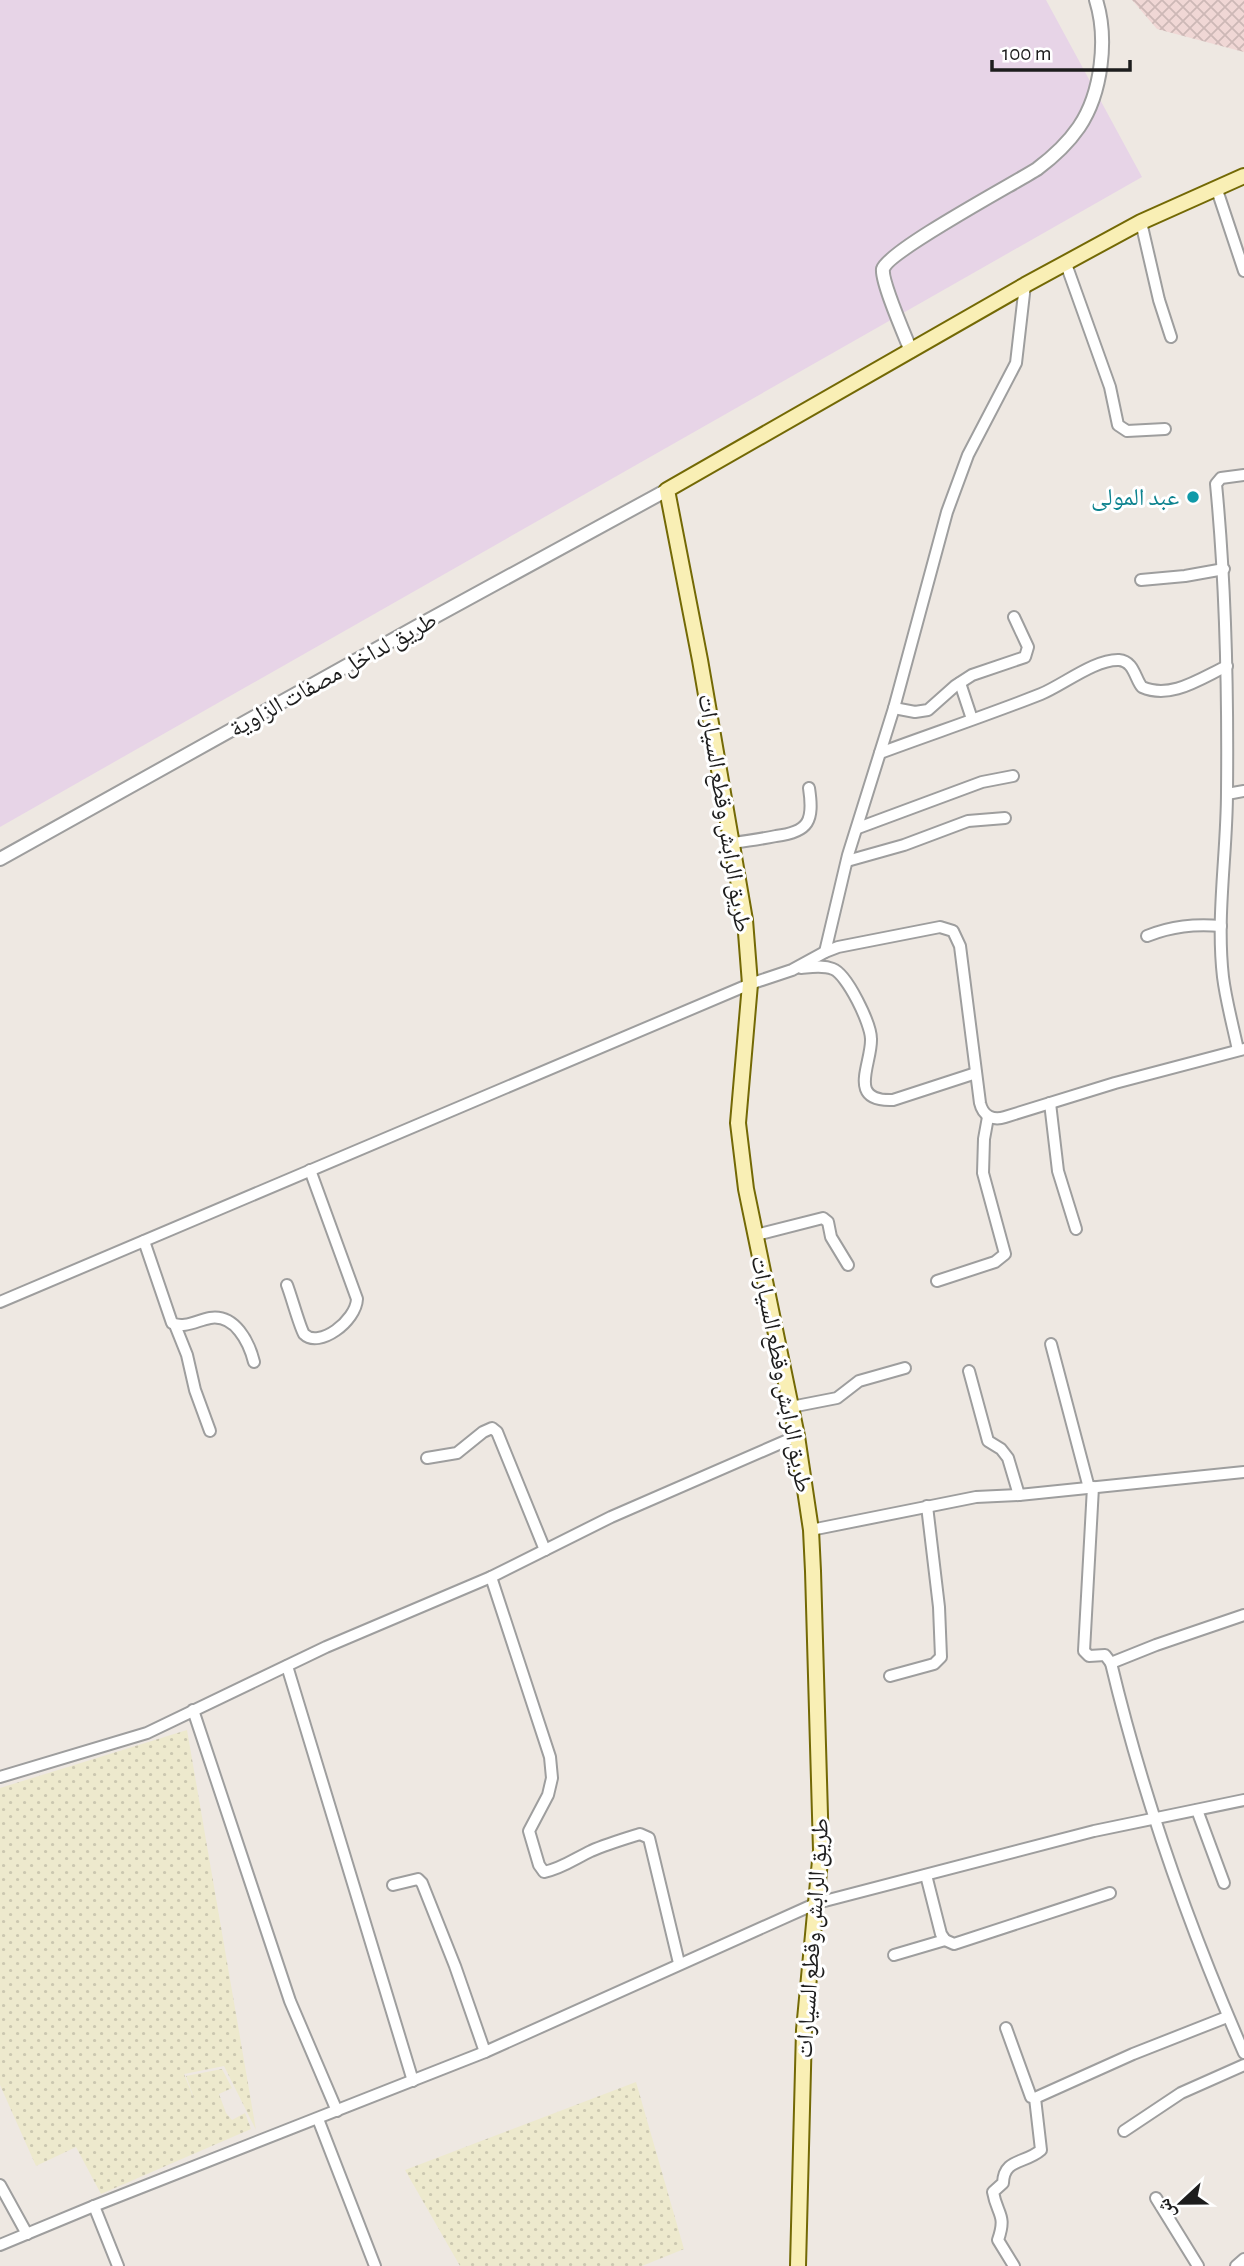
<svg xmlns="http://www.w3.org/2000/svg" width="1244" height="2266" font-family="'Alegreya Sans','Noto Naskh Arabic',sans-serif">
<style>
.industrial{fill:#e7d4e7}
.military{fill:url(#military-cross-hatch)}
.farmland{fill:url(#farmland-dots)}
.lines{fill:none;stroke-linecap:round;stroke-linejoin:round}
.minor-casing{stroke:#9e9e9e;stroke-width:14}
.tertiary-casing{stroke:#9e9e9e;stroke-width:16}
.secondary-casing{stroke:#736905;stroke-width:18}
.minor{stroke:#fff;stroke-width:10}
.tertiary{stroke:#fff;stroke-width:12}
.secondary{stroke:#f9efb5;stroke-width:14}
.culture-dot{fill:#0f9aa8;stroke:#fff;stroke-width:2.5}
.labels{text-anchor:middle;stroke-width:6;stroke-linejoin:round;paint-order:stroke}
.culture-label{font-size:24px;fill:#0d838f;stroke:#fff;text-anchor:end}
.street-label{font-size:24px;fill:#1d1d1d;stroke:#fff}
</style>
<defs>
<pattern id="military-cross-hatch" width="8" height="8" patternUnits="userSpaceOnUse" patternTransform="scale(1.75)"><rect width="8" height="8" fill="#f0d7d5"/><path d="M0 0l8 8M0 8l8-8" fill="none" stroke="#cdb8b6"/></pattern>
<pattern id="farmland-dots" width="8" height="8" patternUnits="userSpaceOnUse" patternTransform="scale(1.75)"><rect width="8" height="8" fill="#ede9cd"/><path d="M2 2h.1M6 6h.1" fill="none" stroke="#cbc7b0" stroke-width="1.8" stroke-linecap="round"/></pattern>
</defs>
<rect width="100%" height="100%" fill="#eee8e2"/>
<!-- industrial -->
<polygon class="industrial" points="0,0 1046,0 1142,177 0,827"/>
<!-- military -->
<polygon class="military" points="1132,0 1244,0 1244,52 1157,29"/>
<!-- farmland -->
<g class="farmland">
<polygon points="187,1730 256,2130 224,2066 184,2074 196,2104 186,2076 222,2069 232,2088 219,2094 226,2113 232,2120 245,2113 251,2129 101,2194 76,2147 36,2166 0,2085 0,1788"/>
<polygon points="636,2082 684,2249 642,2266 460,2266 405,2170"/>
</g>
<g class="lines">
<!-- minor casing -->
<g class="minor-casing">
<g id="minor">
<polyline points="1216,187 1244,271"/>
<polyline points="1141,222 1159,300 1171,337"/>
<polyline points="1066,264 1110,387 1118,425 1127,431 1165,429"/>
<polyline points="1141,580 1185,576 1224,569"/>
<polyline points="960,683 972,719"/>
<polyline points="894,708 915,712 928,710 955,686 972,675 1025,657 1028,647 1014,617"/>
<path d="M880 753C934 733 988 715 1041 694 1063 685 1095 659 1119 660 1134 661 1135 679 1142 687 1171 700 1201 678 1227 666"/>
<polyline points="1227,794 1244,791"/>
<polyline points="858,828 982,782 1013,776"/>
<path d="M732 843C747 841 761 839 776 836 809 832 814 821 809 788"/>
<polyline points="847,861 904,845 968,821 1005,818"/>
<path d="M1147 936C1172 926 1194 924 1221 926"/>
<polyline points="825,952 848,855 894,708 947,512 968,455 1016,363 1025,285"/>
<path d="M801 968C812 967 823 965 833 969 847 974 871 1024 871 1039 872 1064 846 1102 893 1100L976 1073"/>
<path d="M1238 1050C1233 1026 1226 1001 1223 977 1216 916 1227 853 1227 792 1228 689 1226 587 1216 484L1221 478 1244 475"/>
<polyline points="1050,1103 1058,1171 1076,1229"/>
<polyline points="756,1235 823,1218 828,1222 831,1237 848,1265"/>
<path d="M144 1241 172 1323C184 1329 198 1320 210 1318 235 1314 249 1342 254 1362"/>
<polyline points="937,1281 995,1262 1005,1254 983,1173 984,1139 988,1117"/>
<path d="M287 1285C291 1295 300 1328 304 1334 319 1349 356 1321 357 1299L310 1170"/>
<path d="M0 1302 750 984 792 970 825 952 838 947 940 927 953 931 960 946 980 1103C983 1116 993 1121 1005 1117L1115 1083 1244 1049"/>
<polyline points="175,1325 187,1355 195,1390 210,1431"/>
<polyline points="1051,1344 1089,1488"/>
<polyline points="969,1371 988,1441 1001,1449 1008,1458 1019,1495"/>
<polyline points="791,1407 837,1398 859,1381 905,1368"/>
<polyline points="427,1458 457,1453 483,1432 492,1428 497,1432 545,1550"/>
<polyline points="1093,1487 1084,1651 1089,1656 1105,1655 1111,1663"/>
<polyline points="811,1530 976,1497 1019,1495 1244,1472"/>
<path d="M491 1577 550 1757 552 1778 548 1795 529 1831 539 1865 544 1872C561 1869 576 1858 591 1851 607 1844 624 1839 640 1834L649 1838 679 1963"/>
<path d="M1244 1615 1156 1645 1111 1663C1143 1797 1189 1927 1244 2053"/>
<polyline points="287,1666 413,2081"/>
<polyline points="890,1676 934,1664 941,1657 939,1607 927,1506"/>
<polyline points="193,1710 290,2001 337,2111"/>
<polyline points="0,1777 147,1733 326,1647 491,1577 611,1517 797,1436"/>
<polyline points="1197,1810 1224,1883"/>
<polyline points="926,1875 941,1934 945,1940 954,1944 1110,1893"/>
<polyline points="393,1885 418,1879 422,1883 455,1966 485,2052"/>
<polyline points="894,1955 945,1940"/>
<polyline points="1006,2028 1031,2097 1035,2098 1133,2054 1227,2017"/>
<polyline points="318,2119 375,2266"/>
<polyline points="1124,2131 1181,2093 1244,2065"/>
<polyline points="0,2185 27,2234"/>
<polyline points="1156,2198 1198,2266"/>
<polyline points="94,2206 118,2266"/>
<polyline points="0,2245 94,2206 485,2052 817,1903 1094,1831 1244,1800"/>
<path d="M1014 2266 998 2240C1007 2214 997 2215 993 2192L1003 2183C1004 2158 1025 2164 1041 2150L1035 2098"/>
<polyline points="1236,2266 1244,2259"/>
</g>
</g>
<!-- tertiary casing -->
<g class="tertiary-casing">
<g id="tertiary">
<path d="M911 351C905 336 881 281 883 269 888 251 1015 183 1037 169 1053 157 1068 143 1079 127 1102 93 1108 38 1096 0"/>
<polyline points="0,859 416,627 667,490"/>
</g>
</g>
<!-- secondary casing -->
<g class="secondary-casing">
<polyline id="secondary" points="798,2266 804,2030 821,1850 813,1571 811,1530 797,1436 746,1189 738,1123 750,984 745,920 700,660 667,490 1025,285 1141,222 1244,176"/>
</g>
<!-- minor -->
<use href="#minor" class="minor"/>
<!-- tertiary -->
<use href="#tertiary" class="tertiary"/>
<!-- secondary -->
<use href="#secondary" class="secondary"/>
</g>
<!-- markers -->
<circle class="culture-dot" cx="1193" cy="497" r="7"/>
<g class="labels">
<!-- culture labels -->
<g class="culture-label">
<text x="1179" y="505">عبد المولى</text>
</g>
<!-- street labels -->
<g class="street-label">
<text transform="translate(333 674) rotate(-29)" y="8">طريق لداخل مصفات الزاوية</text>
<text transform="translate(725 813) rotate(81)" y="8">طريق الرابش وقطع السيارات</text>
<text transform="translate(782 1374) rotate(79)" y="8">طريق الرابش وقطع السيارات</text>
<text transform="translate(812 1938) rotate(-86)" y="8">طريق الرابش وقطع السيارات</text>
</g>
</g>
<!-- north arrow -->
<g transform="translate(1181 2203) rotate(248)" stroke="#ffffff" stroke-width="5" paint-order="stroke">
<path d="M0-5L12 26L0 18L-12 26Z" fill="#1d1d1d"/>
<text y="-10" font-size="19" font-weight="bold" text-anchor="middle" fill="#1d1d1d">ش</text>
</g>
<!-- scale -->
<path d="M992 60v10h138v-10" fill="none" stroke="#1d1d1d" stroke-width="3.5"/>
<text x="1002" y="60" font-size="21" fill="#1d1d1d" stroke="#ffffff" stroke-width="5" paint-order="stroke">100 m</text>
</svg>
